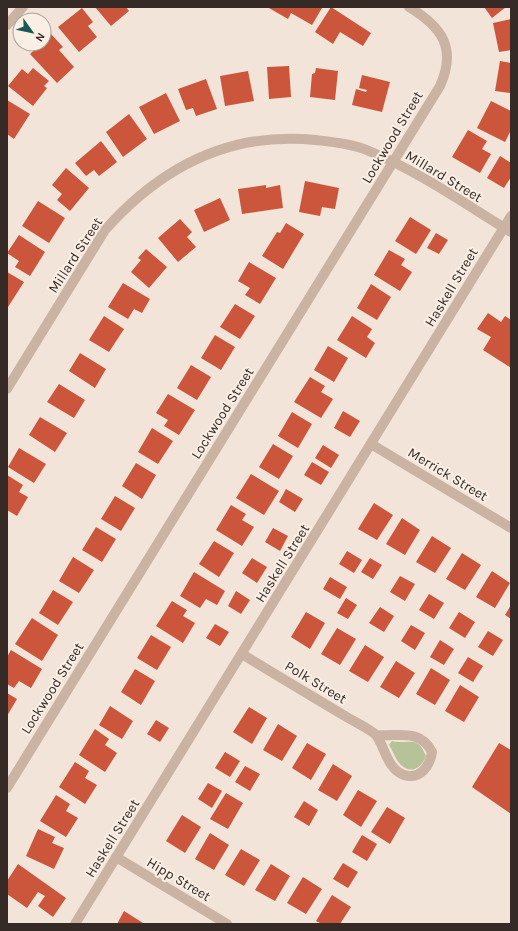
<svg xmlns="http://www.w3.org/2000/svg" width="518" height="931" font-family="Karla,sans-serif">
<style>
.green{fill:#b6c297}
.building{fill:#cc563c}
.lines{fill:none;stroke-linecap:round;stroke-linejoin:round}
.street{stroke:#cbb3a3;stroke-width:10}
.labels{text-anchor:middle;stroke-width:4;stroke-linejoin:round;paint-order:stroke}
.street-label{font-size:14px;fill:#352a26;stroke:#faefe4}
</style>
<rect width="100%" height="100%" fill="#f2e4d8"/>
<!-- green -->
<path class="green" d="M392 741C410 745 417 734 426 756 422 767 412 775 401 765 396 760 393 751 389 745Z"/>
<!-- building -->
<g class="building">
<polygon points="95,7 126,7 129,11 111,26"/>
<polygon points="270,7 320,7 322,8 312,25 291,13 288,19 269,8"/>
<polygon points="331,7 371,33 363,46 340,32 333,44 315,32"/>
<polygon points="484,7 506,7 492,18"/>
<polygon points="82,8 93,22 88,26 97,37 79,52 58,27"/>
<polygon points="511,19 511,50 499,52 493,23"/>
<polygon points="51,34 63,47 59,50 74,67 57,83 30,54 41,44 44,44 44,41"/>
<polygon points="500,61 511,63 511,93 495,91"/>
<polygon points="289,66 291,97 269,99 267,67"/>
<polygon points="33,68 49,81 44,86 47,88 33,106 8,86 22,69 28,74"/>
<polygon points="316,68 338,71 335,100 310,97 312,74 315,73"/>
<polygon points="248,71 254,101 225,106 220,76"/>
<polygon points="362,75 390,82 382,112 352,105 356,89 366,92 367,90 359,88"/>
<polygon points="206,79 217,109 196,116 193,108 186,110 178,89"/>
<polygon points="166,93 180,121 154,134 139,107"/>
<polygon points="7,100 30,114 14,139 7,134"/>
<polygon points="491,101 511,111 511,130 505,142 477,128"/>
<polygon points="129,114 147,139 123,157 106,132"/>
<polygon points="468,130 487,141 482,149 491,154 480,173 452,157"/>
<polygon points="101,141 117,162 99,176 94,170 86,176 75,163"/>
<polygon points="500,156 511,163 511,177 504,188 487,178"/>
<polygon points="66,168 89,188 70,211 57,200 62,194 52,185"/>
<polygon points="305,181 339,188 335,209 322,207 320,216 299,212"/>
<polygon points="266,185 266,188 280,185 283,208 242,214 238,189"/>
<polygon points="220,198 230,220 204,232 194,210"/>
<polygon points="38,201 65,218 49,243 22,226"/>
<polygon points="410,217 431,230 416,254 395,241"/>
<polygon points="180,219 192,232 187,237 196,247 178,262 158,238"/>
<polygon points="286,223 304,234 283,269 262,256 277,232 280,233"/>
<polygon points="436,233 448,240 439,254 427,248"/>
<polygon points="19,235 45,252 30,276 15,267 19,261 7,253"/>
<polygon points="146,249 167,267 149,288 131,272 141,260 138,258"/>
<polygon points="389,250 405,259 401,265 412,272 400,291 374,275"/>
<polygon points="249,262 276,278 260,304 245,295 250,288 238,281"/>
<polygon points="7,272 24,282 8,307 7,307"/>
<polygon points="123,283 150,299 142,313 134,309 128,319 108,307"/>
<polygon points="371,284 391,297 377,320 357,308"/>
<polygon points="235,304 255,316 240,339 220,327"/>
<polygon points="488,313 501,322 505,316 511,320 511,368 483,350 491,337 477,329"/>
<polygon points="104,316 124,329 109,352 89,340"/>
<polygon points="352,316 372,329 367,337 375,343 366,358 337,340"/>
<polygon points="215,335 235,347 221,370 201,358"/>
<polygon points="328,346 348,358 334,382 314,370"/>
<polygon points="80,353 106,369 95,388 69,371"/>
<polygon points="191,365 211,377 197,400 177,388"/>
<polygon points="310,377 325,386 321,392 333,399 321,418 294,402"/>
<polygon points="59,384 85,400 74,418 47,402"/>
<polygon points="168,394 195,410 179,435 164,426 168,420 156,413"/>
<polygon points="343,411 360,421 350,437 334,428"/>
<polygon points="292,412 312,424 298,448 278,436"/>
<polygon points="40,417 67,433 55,452 29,435"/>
<polygon points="152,428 173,441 158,464 138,452"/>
<polygon points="273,444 293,456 279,479 259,467"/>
<polygon points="323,445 339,455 331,468 315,458"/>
<polygon points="19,448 46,464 34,483 8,467"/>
<polygon points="312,462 329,472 321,485 304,475"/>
<polygon points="136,463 156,475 142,499 122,486"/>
<polygon points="251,474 279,491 264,515 236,498"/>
<polygon points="7,475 23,485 19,492 28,497 17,516 7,510"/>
<polygon points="286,489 303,499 295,512 279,502"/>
<polygon points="115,496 135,508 121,531 101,519"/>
<polygon points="374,503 393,515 377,540 358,529"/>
<polygon points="231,505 246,514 242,520 254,527 242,546 216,530"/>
<polygon points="402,518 420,530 405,555 386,544"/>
<polygon points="96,527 116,539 102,562 82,550"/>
<polygon points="273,528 288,536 280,551 265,542"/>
<polygon points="432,536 451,548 435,573 416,562"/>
<polygon points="214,541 234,553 219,577 199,564"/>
<polygon points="347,551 362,560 354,573 339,564"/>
<polygon points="462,553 481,565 465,590 446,579"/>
<polygon points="73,557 94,570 79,593 59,581"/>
<polygon points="252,558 267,567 257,583 242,573"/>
<polygon points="370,558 382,565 373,579 361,572"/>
<polygon points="492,571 510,583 495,608 476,597"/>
<polygon points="194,572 225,591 217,605 206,599 200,608 180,596"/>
<polygon points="400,576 415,584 405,601 390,592"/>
<polygon points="330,577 347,587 340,599 323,589"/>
<polygon points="53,590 73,602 58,625 39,613"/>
<polygon points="236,591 250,600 241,614 228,606"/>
<polygon points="429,594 444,603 434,619 419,610"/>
<polygon points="346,598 357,605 348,619 337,613"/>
<polygon points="172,601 187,610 183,616 195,623 183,643 156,626"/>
<polygon points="511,605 511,619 505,615"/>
<polygon points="380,607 394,616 384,632 369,623"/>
<polygon points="306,612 325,623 310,649 291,637"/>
<polygon points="459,612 475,622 465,638 449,628"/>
<polygon points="32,618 58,635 42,661 15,644"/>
<polygon points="215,624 229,632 220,646 206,638"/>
<polygon points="411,625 425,633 415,650 401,641"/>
<polygon points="337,628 356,639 340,665 321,654"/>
<polygon points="488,631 503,640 493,656 478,647"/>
<polygon points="151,635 171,647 157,670 137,658"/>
<polygon points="440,640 454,649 444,665 430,657"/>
<polygon points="365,645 384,657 368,682 349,671"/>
<polygon points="11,650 42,669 31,688 19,681 14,688 7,684 7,657"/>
<polygon points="468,657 483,666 473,682 458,673"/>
<polygon points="396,661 415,673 399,698 380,687"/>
<polygon points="431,668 450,680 435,705 416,694"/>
<polygon points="135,669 155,681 141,705 121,692"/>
<polygon points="460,685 479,697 464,722 445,711"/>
<polygon points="7,693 17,699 7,716"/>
<polygon points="110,706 133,721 122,739 99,725"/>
<polygon points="249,707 267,718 252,744 233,732"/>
<polygon points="156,720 169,728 160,742 147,734"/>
<polygon points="278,724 297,736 282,761 263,750"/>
<polygon points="95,729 109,739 105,745 117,753 105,772 79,755"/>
<polygon points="307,743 326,754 311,780 292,768"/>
<polygon points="499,743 511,750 511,814 472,787"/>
<polygon points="225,752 240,761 230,777 215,768"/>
<polygon points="75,762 89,771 85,778 97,785 85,804 59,787"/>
<polygon points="333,764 352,776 337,801 318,790"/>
<polygon points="245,766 260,774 250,791 235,782"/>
<polygon points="208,783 222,791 212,808 198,799"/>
<polygon points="358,790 377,801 361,827 343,815"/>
<polygon points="226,793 243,803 228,829 210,819"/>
<polygon points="56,795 70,804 66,811 78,818 66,837 40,821"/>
<polygon points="304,801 318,810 309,826 294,817"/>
<polygon points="387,807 405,818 390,844 371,832"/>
<polygon points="182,815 201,827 185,853 166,841"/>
<polygon points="38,829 55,837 52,843 64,848 54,869 26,856"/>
<polygon points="210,833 229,845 214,870 195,859"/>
<polygon points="362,835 377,844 367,861 352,852"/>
<polygon points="241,849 260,860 244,886 225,875"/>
<polygon points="343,863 358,872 348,888 333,879"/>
<polygon points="18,864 66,898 53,917 38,906 45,896 38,892 27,908 7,894 7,881"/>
<polygon points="271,864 290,876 275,901 255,890"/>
<polygon points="303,877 322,889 306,914 287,903"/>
<polygon points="332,895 351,907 340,924 322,924 316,921"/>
<polygon points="124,911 143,923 142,924 117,924"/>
</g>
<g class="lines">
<!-- street -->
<g class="street">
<polyline points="7,25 23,7"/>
<path d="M7 389 105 230C161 167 230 131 316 140 333 142 353 144 369 151 420 172 465 204 511 232"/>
<polyline points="371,444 511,528"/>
<path d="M242 654C276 675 310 695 345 716 353 721 370 729 376 735 385 747 387 769 404 775 420 780 430 766 432 752 420 728 398 737 376 735"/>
<path d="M7 788 440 86C457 48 442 27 409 7"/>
<polyline points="116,857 227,924"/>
<polyline points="75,924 511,216"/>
</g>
</g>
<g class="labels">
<!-- street labels -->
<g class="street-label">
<text transform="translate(392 137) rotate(-59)" y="5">Lockwood Street</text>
<text transform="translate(444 176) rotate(31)" y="5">Millard Street</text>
<text transform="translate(75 255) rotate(-57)" y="5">Millard Street</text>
<text transform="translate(451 287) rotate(-59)" y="5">Haskell Street</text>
<text transform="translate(222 413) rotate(-58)" y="5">Lockwood Street</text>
<text transform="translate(448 474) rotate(31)" y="5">Merrick Street</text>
<text transform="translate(282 563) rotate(-58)" y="5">Haskell Street</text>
<text transform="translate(316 682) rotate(31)" y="5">Polk Street</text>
<text transform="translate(52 688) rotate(-58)" y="5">Lockwood Street</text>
<text transform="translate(112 838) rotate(-58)" y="5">Haskell Street</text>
<text transform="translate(179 879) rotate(31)" y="5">Hipp Street</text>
</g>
</g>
<!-- border -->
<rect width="518" height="931" fill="none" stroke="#352a26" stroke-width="16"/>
<!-- north arrow -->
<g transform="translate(32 32) rotate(123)"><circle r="19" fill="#faefe4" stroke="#aba098"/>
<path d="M0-3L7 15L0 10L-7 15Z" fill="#1a5858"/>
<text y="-6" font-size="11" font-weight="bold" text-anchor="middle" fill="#352a26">N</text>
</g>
</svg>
